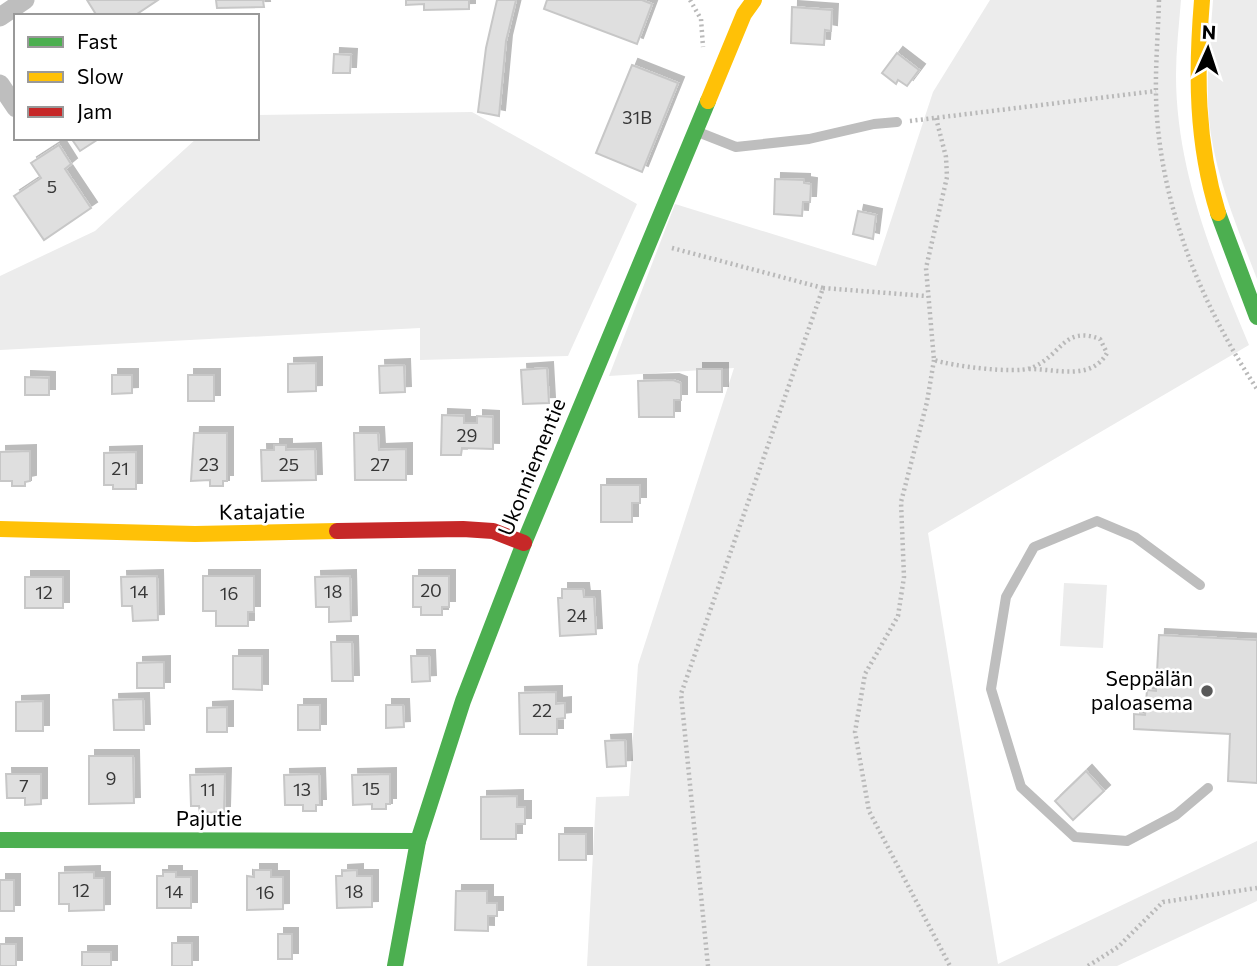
<svg xmlns="http://www.w3.org/2000/svg" width="1257" height="966" font-family="Commissioner,sans-serif">
<style>
.green{fill:#ececec}
.building{fill:#dfdfdf;stroke:#c7c7c7;stroke-width:2;filter:url(#shadow)}
.lines{fill:none;stroke-linecap:round;stroke-linejoin:round}
.path{stroke:#b9b9b9;stroke-width:4.5;stroke-dasharray:2 3.5;stroke-linecap:butt}
.lane{stroke:#bebebe;stroke-width:10}
.street{stroke:#bebebe;stroke-width:19}
.fast{stroke:#4caf50;stroke-width:16}
.slow{stroke:#ffc107;stroke-width:16}
.jam{stroke:#c62828;stroke-width:16}
.poi-dot{fill:#595959;stroke:#fff;stroke-width:2.5}
.labels{text-anchor:middle;stroke-width:5;stroke-linejoin:round;paint-order:stroke}
.number-label{font-size:18px;fill:#383838}
.street-label{font-size:21px;fill:#000;stroke:#fff}
.poi-label{font-size:21px;fill:#000;stroke:#fff;text-anchor:end}
</style>
<defs>
<filter id="shadow"><feDropShadow dx="6" dy="-6" stdDeviation="0" flood-color="#0004"/></filter>
</defs>
<rect width="100%" height="100%" fill="#fff"/>
<!-- green -->
<g class="green">
<path d="M990 0H1181C1179 25 1176 50 1176 75 1176 170 1213 259 1249 345L928 533 998 964 1257 841V901L1117 966H587L596 797 629 796 638 665 734 368 609 376 675 204 876 266 933 92Z"/>
<path d="M1213 0H1257V279C1239 232 1219 185 1211 135 1204 91 1210 44 1213 0Z"/>
<polygon points="472,112 637,204 568,356 420,360 420,328 0,350 0,276 95,231 197,138 257,138 257,115"/>
<polygon points="1064,583 1107,585 1103,648 1060,646"/>
</g>
<!-- building -->
<g class="building">
<polygon points="87,0 158,0 134,16 97,16"/>
<polygon points="216,0 263,0 264,7 217,8"/>
<polygon points="406,0 469,0 469,9 424,10 424,4 406,5"/>
<polygon points="497,0 516,0 506,41 499,116 478,112 486,48"/>
<polygon points="547,0 642,0 652,4 637,44 544,9"/>
<polygon points="792,7 832,10 831,31 825,30 824,45 791,43"/>
<polygon points="897,53 919,70 907,86 898,80 896,84 882,73"/>
<polygon points="334,54 351,55 350,73 333,73"/>
<polygon points="632,65 678,83 642,172 596,153"/>
<polygon points="71,138 100,138 80,151"/>
<polygon points="59,145 71,164 65,169 91,208 44,240 14,196 41,178 31,163"/>
<polygon points="775,179 804,180 804,183 811,184 810,202 803,202 802,216 774,214"/>
<polygon points="858,211 876,215 873,239 853,234"/>
<polygon points="316,363 316,391 288,392 288,364"/>
<polygon points="404,365 405,392 380,393 379,366"/>
<polygon points="547,368 549,403 523,404 521,370"/>
<rect x="697" y="369" width="25" height="23"/>
<polygon points="112,375 132,375 132,393 112,394"/>
<rect x="188" y="375" width="26" height="26"/>
<polygon points="25,377 49,378 49,395 25,395"/>
<polygon points="673,380 681,383 681,400 674,400 674,417 639,417 638,381"/>
<polygon points="442,415 464,416 464,423 477,423 477,416 493,417 493,449 462,448 461,455 441,455"/>
<polygon points="194,433 227,433 227,481 223,481 223,486 210,486 210,480 191,481"/>
<polygon points="354,433 378,433 379,450 406,449 406,480 355,480"/>
<polygon points="274,445 286,445 286,450 315,449 316,480 262,481 261,450 274,450"/>
<polygon points="30,451 30,481 25,482 25,486 12,486 12,481 0,481 0,452"/>
<polygon points="136,452 136,489 113,489 113,485 104,485 104,453"/>
<polygon points="601,485 640,485 640,503 632,503 632,522 601,522"/>
<polygon points="157,576 158,620 133,621 132,606 122,606 121,577"/>
<polygon points="203,576 254,576 254,612 248,612 248,626 216,626 216,611 203,611"/>
<polygon points="350,576 351,621 329,622 329,607 316,607 315,577"/>
<polygon points="413,576 449,576 449,607 442,607 442,615 421,615 421,607 413,607"/>
<rect x="25" y="577" width="38" height="31"/>
<polygon points="562,589 583,589 584,597 594,597 596,634 560,636 558,598 562,598"/>
<polygon points="1159,635 1257,640 1257,783 1228,781 1230,734 1134,729 1134,714 1145,715 1147,690 1156,691"/>
<polygon points="331,642 352,642 353,681 332,681"/>
<polygon points="233,656 262,656 262,690 233,689"/>
<polygon points="411,656 429,656 430,681 412,682"/>
<polygon points="164,662 164,688 137,688 137,663"/>
<polygon points="556,692 556,704 565,703 565,718 557,719 557,734 520,734 519,693"/>
<polygon points="143,699 144,730 114,730 113,700"/>
<polygon points="43,701 43,731 16,731 16,702"/>
<rect x="298" y="705" width="22" height="25"/>
<polygon points="386,705 403,705 404,727 386,728"/>
<polygon points="227,707 227,732 207,732 207,708"/>
<polygon points="625,740 626,766 607,767 605,741"/>
<polygon points="89,756 133,756 134,803 89,804"/>
<polygon points="1086,771 1104,791 1073,820 1055,801"/>
<polygon points="6,774 41,774 41,804 25,805 25,798 7,798"/>
<polygon points="225,774 224,812 200,813 199,806 191,806 190,775"/>
<polygon points="319,774 320,805 316,805 316,811 303,811 303,805 285,805 284,775"/>
<polygon points="390,774 390,804 386,804 386,809 372,809 372,804 353,805 352,775"/>
<polygon points="517,796 517,807 525,807 525,824 516,824 516,839 481,839 481,797"/>
<rect x="559" y="834" width="27" height="26"/>
<polygon points="254,870 271,870 271,877 283,877 283,909 247,910 247,876 254,877"/>
<polygon points="357,870 357,876 372,876 372,907 337,908 336,876 342,876 342,871"/>
<polygon points="94,872 94,878 104,878 104,910 69,911 69,904 59,904 59,873"/>
<polygon points="163,872 176,872 176,877 191,877 191,908 157,908 157,876 163,876"/>
<rect x="0" y="880" width="14" height="31"/>
<polygon points="456,891 487,891 487,903 497,903 497,916 488,916 488,931 455,930"/>
<rect x="278" y="934" width="14" height="25"/>
<rect x="172" y="943" width="20" height="23"/>
<rect x="0" y="944" width="16" height="22"/>
<rect x="82" y="952" width="29" height="14"/>
</g>
<g class="lines">
<!-- path -->
<g class="path">
<polyline points="690,0 701,19 703,47"/>
<path d="M1159 0C1158 39 1154 78 1157 117 1164 214 1204 309 1257 389"/>
<path d="M936 118 946 157 947 177 926 268 934 360C952 366 1014 374 1031 368 1062 356 1063 325 1100 339L1107 353C1091 381 1058 369 1029 369"/>
<polyline points="910,121 1156,91"/>
<polyline points="672,248 823,288 681,694 708,966"/>
<polyline points="823,288 926,296"/>
<polyline points="934,360 927,402 901,502 904,577 898,616 865,674 855,732 869,811 950,966"/>
<polyline points="1088,966 1118,947 1163,902 1257,888"/>
</g>
<!-- lane -->
<g class="lane">
<polyline points="698,132 736,147 809,139 874,124 897,122"/>
<polyline points="1200,585 1135,537 1097,521 1034,547 1006,597 991,689 1021,787 1075,837 1127,841 1176,815 1208,788"/>
</g>
<!-- street -->
<g class="street">
<polyline points="0,17 25,0"/>
<polyline points="0,84 16,108"/>
</g>
<!-- fast -->
<g class="fast">
<polyline points="1218,213 1257,317"/>
<polyline points="0,840 418,841"/>
<polyline points="395,966 418,841 463,701 524,543 708,101"/>
</g>
<!-- slow -->
<g class="slow">
<path d="M1202 0C1196 73 1196 142 1218 213"/>
<polyline points="708,101 744,14 754,0"/>
<polyline points="0,529 195,534 337,531"/>
</g>
<!-- jam -->
<polyline class="jam" points="337,531 463,529 493,531 524,543"/>
</g>
<!-- markers -->
<circle class="poi-dot" cx="1207" cy="691" r="7"/>
<g class="labels">
<!-- number labels -->
<g class="number-label">
<text x="637" y="124">31B</text>
<text x="52" y="193">5</text>
<text x="467" y="442">29</text>
<text x="209" y="471">23</text>
<text x="289" y="471">25</text>
<text x="380" y="471">27</text>
<text x="120" y="475">21</text>
<text x="431" y="597">20</text>
<text x="139" y="598">14</text>
<text x="333" y="598">18</text>
<text x="44" y="599">12</text>
<text x="229" y="600">16</text>
<text x="577" y="622">24</text>
<text x="542" y="717">22</text>
<text x="111" y="785">9</text>
<text x="24" y="792">7</text>
<text x="371" y="795">15</text>
<text x="208" y="796">11</text>
<text x="302" y="796">13</text>
<text x="81" y="897">12</text>
<text x="174" y="898">14</text>
<text x="354" y="898">18</text>
<text x="265" y="899">16</text>
</g>
<!-- street labels -->
<g class="street-label">
<text transform="translate(532 467) rotate(-68)" y="7">Ukonniementie</text>
<text transform="translate(262 512) rotate(-1)" y="7">Katajatie</text>
<text x="209" y="826">Pajutie</text>
</g>
<!-- poi labels -->
<g class="poi-label">
<text x="1193" y="686">Seppälän<tspan x="1193" dy="24">paloasema</tspan></text>
</g>
</g>
<!-- legend -->
<rect x="14" y="14" width="245" height="126" fill="#ffffff" stroke="#999999" stroke-width="2"/>
<rect x="28" y="37" width="35" height="10" fill="#4caf50" stroke="#999999" stroke-width="2"/>
<text x="77" y="49" font-size="21" fill="#000000">Fast</text>
<rect x="28" y="72" width="35" height="10" fill="#ffc107" stroke="#999999" stroke-width="2"/>
<text x="77" y="84" font-size="21" fill="#000000">Slow</text>
<rect x="28" y="107" width="35" height="10" fill="#c62828" stroke="#999999" stroke-width="2"/>
<text x="77" y="119" font-size="21" fill="#000000">Jam</text>
<!-- north arrow -->
<g transform="translate(1208 49) rotate(3)" stroke="#ffffff" stroke-width="5" paint-order="stroke">
<path d="M0-5L12 26L0 18L-12 26Z" fill="#000000"/>
<text y="-10" font-size="19" font-weight="bold" text-anchor="middle" fill="#000000">N</text>
</g>
</svg>
